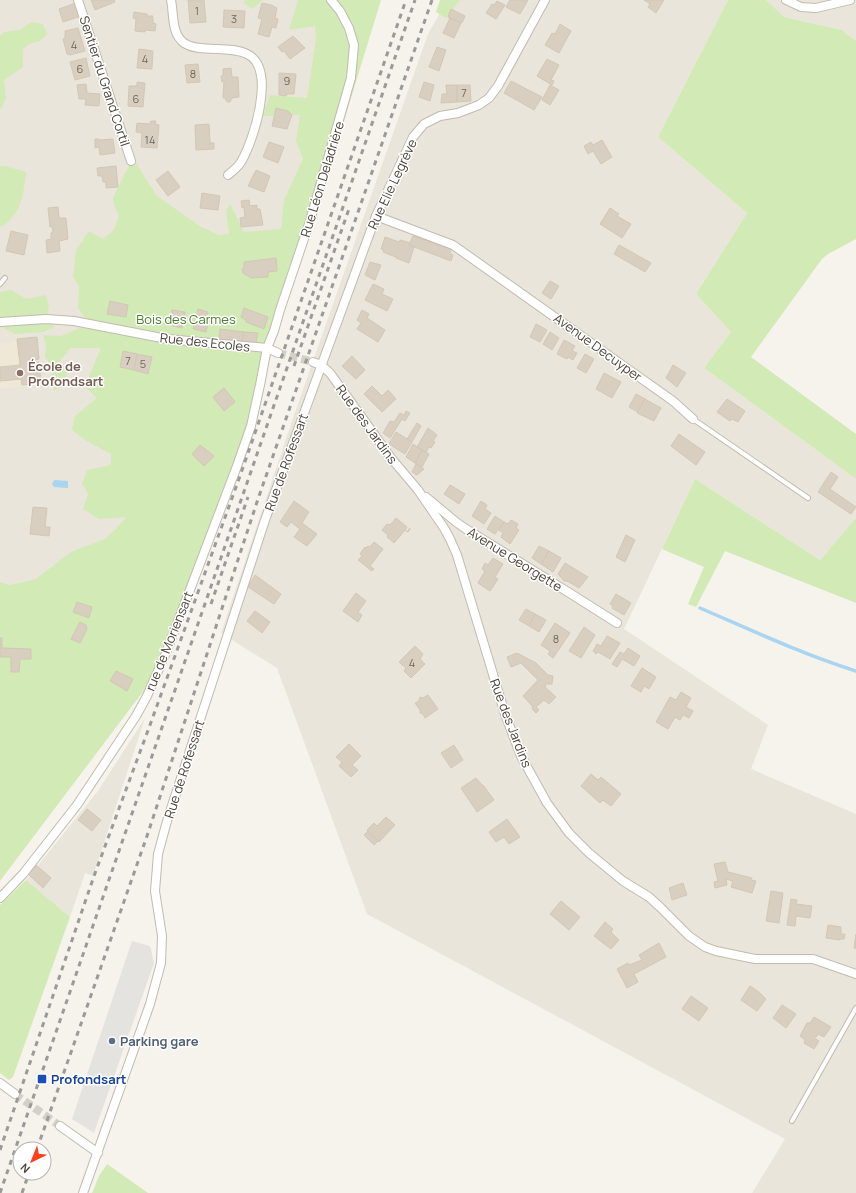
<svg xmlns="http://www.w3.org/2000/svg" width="856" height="1193" font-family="Manrope,sans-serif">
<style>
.residential{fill:#eae5da}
.education{fill:#efe8d6}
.green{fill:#d2eab5}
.parking{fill:#e5e3e0}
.water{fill:#a9d4f2}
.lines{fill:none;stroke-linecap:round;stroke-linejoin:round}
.stream{stroke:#a9d4f2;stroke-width:3.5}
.building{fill:#d8cfc1;stroke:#d3c7b4}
.minor-tunnel{stroke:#d4d0c8;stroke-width:8;stroke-dasharray:8 4;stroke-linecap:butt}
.service-casing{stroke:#c2bbae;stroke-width:6}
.minor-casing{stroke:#c2bbae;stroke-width:10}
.service{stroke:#fff;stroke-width:4}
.minor{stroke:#fff;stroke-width:8}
.rail{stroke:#9a9a9a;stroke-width:3;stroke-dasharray:5 5;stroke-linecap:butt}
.education-dot{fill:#8d6e63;stroke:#fff;stroke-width:1.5}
.service-dot{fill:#5c6f8a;stroke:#fff;stroke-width:1.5}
.transit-dot{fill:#1a4fb4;stroke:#fff;stroke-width:1.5}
.labels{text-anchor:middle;stroke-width:3;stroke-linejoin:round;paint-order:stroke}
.number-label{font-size:11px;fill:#6e675b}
.street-label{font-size:13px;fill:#4b4439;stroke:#fff}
.park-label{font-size:13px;fill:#4a7f2a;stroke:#fff}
.education-label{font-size:13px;font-weight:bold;fill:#785e54;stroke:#fff;text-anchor:start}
.service-label{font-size:13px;font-weight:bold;fill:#4e5e75;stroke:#fff;text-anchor:start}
.transit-label{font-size:13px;font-weight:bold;fill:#164399;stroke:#fff;text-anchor:start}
</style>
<rect width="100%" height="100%" fill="#f6f3ec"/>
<!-- residential -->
<g class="residential">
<polygon points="0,0 361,0 312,182 0,769"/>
<polygon points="447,0 728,0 658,137 747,213 696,294 731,332 704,368 856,479 856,518 820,560 695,479 624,629 768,725 751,769 856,814 856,1193 752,1193 785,1139 367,914 277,668 221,633 294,415 428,34"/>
<polygon points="766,0 856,0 856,41 842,30 784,17"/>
<polygon points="145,718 93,876 85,873 70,917 26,880 98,791"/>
</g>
<!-- education -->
<polygon class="education" points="37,337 41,386 0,388 0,342 6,344 17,339"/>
<!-- green -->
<g class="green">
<polygon points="245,0 263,0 252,9 244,3"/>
<polygon points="298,0 381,0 344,121 244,437 154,677 0,881 0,582 10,585 36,579 71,552 105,539 119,526 126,517 99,519 83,509 88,494 82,484 87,470 111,465 111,454 85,440 72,430 75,416 97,398 85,386 101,348 70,348 58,364 68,369 64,387 54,390 50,379 53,369 45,357 46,344 43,335 61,336 89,324 78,308 79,286 73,277 76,250 89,231 103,239 114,230 119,216 114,204 113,198 131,161 136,163 157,196 201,227 219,235 229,234 226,210 230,204 244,232 281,229 284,200 303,159 296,141 300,115 263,116 270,95 307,98 316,39 315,26 289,30"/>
<polygon points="440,0 460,0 446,18 436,12"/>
<polygon points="728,0 766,0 784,17 842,30 856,41 856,239 828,254 822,259 751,357 856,434 856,479 704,368 731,332 696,294 747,213 658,137"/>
<polygon points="32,22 43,24 47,34 40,41 29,44 23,49 23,67 4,80 6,99 0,110 0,33 1,36 4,32 20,30"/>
<path d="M0 166H5L26 172C24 192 21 217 0 227Z"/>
<polygon points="11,290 26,299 46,295 49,307 46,319 54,327 43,332 15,334 0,326 0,292"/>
<polygon points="695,479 820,560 856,518 856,603 725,551 696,607 688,604 704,567 662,549"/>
<polygon points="26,880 70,917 13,1077 9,1080 0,1073 0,905"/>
<polygon points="107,1164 148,1193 92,1193 99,1176"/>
</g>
<!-- parking -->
<polygon class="parking" points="132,941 150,946 154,963 94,1133 72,1119"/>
<!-- water -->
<polygon class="water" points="54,480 68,481 68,488 54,487 52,484"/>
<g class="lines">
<!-- stream -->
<path class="stream" d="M700 608C751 630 802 654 856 671"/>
</g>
<!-- building -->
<g class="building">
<polygon points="91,0 114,0 115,2 95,10"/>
<polygon points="188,0 204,0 206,22 190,23"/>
<polygon points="510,0 528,0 520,14 506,7"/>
<polygon points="644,0 664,0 656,13 648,7 650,4"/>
<polygon points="497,1 505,5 496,19 486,13 492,4 494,5"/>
<polygon points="76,3 81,16 63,22 59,9"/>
<polygon points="262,3 271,5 277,8 275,18 278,19 276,28 272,27 269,37 258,34 262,19 258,18"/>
<polygon points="451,9 465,16 462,23 448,17"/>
<polygon points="224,10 245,11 244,28 223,27"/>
<polygon points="134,12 147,14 147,16 153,16 153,23 156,24 155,31 145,30 145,32 135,31 136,19 133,18"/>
<polygon points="450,18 461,23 454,38 443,33"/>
<polygon points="560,24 571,31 559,53 545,45 552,33 555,34"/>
<polygon points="78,28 85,51 70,55 67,54 63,39 65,38 65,31"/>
<polygon points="293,36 305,48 290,59 284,51 282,52 278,47"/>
<polygon points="437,47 446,50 439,71 429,67"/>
<polygon points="139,49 153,51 152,69 137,68"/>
<polygon points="86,58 90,76 75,80 70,62"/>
<polygon points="547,59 559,65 551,80 554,81 552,85 537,76"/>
<polygon points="198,64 200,82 187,83 185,65"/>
<polygon points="231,68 232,77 238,77 239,97 232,98 230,102 227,102 225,98 223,98 224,81 222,82 221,76 223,76 223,69"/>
<polygon points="279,73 296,74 294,94 287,94 286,96 279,95"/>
<polygon points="511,81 542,97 534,110 504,93"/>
<polygon points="137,82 145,83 143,107 128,106 129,86 137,86"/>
<polygon points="424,82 434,85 430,101 419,97"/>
<polygon points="86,84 87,93 100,94 99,106 85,105 86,99 79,99 77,85"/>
<polygon points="446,85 457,85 457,102 441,103 442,94 447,94"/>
<polygon points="457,85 470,85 471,101 457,102"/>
<polygon points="550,85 559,90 550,105 542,100"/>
<polygon points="276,108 288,111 292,115 287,129 272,126"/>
<polygon points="151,121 156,121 155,124 159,125 157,148 141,147 142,133 136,132 137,123 150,124"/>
<polygon points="209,124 210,143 214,143 214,149 196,150 195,125"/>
<polygon points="95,139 99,139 100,140 113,139 115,153 100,155 99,147 95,148"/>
<polygon points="602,140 612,157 601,164 593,151 588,154 584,146 591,142 593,145"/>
<polygon points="269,142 284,147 278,163 263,157"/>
<polygon points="116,166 118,187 106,188 106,182 103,182 102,176 98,176 97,168"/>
<polygon points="256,170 270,176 264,192 248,186"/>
<polygon points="168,171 180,187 168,196 156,180"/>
<polygon points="202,193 220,196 218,210 200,208"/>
<polygon points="249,200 250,206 257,205 257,209 260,209 263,225 241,227 240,218 245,217 244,207 242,208 241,201"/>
<polygon points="58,207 59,218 66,218 68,239 59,241 60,251 47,253 46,240 51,239 51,233 53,232 52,226 50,227 48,208"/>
<polygon points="610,208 619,214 617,216 631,224 622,238 600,224"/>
<polygon points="11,231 28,235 24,255 6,251"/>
<polygon points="413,236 451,249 450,254 453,255 451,261 409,245"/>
<polygon points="385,237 399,242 400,240 410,243 409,245 414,247 409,263 396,258 396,257 383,252 384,250 381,249"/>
<polygon points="619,245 651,263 645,272 614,254"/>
<polygon points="276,258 277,271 268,272 268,277 251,278 243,273 242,269 244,269 244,262"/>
<polygon points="370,262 381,265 375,280 365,275"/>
<polygon points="550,281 559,286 551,299 542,293"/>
<polygon points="373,284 384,289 382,294 393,299 387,311 365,300"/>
<polygon points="110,301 128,305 126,317 107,314"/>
<polygon points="244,308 268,317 264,329 246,322 246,320 241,317"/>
<polygon points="198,309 208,312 205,323 208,323 206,332 193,329"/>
<polygon points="172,310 185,312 182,328 168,325"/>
<polygon points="362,310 369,314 367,318 385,330 378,342 357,329 361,323 357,320"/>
<polygon points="536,324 547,330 540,342 530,337"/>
<polygon points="220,329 244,332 242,342 219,340"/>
<polygon points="244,332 258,333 256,343 242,342"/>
<polygon points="550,332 559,338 552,350 543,344"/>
<polygon points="37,337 39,359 35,360 35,362 39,362 41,383 22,385 21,379 0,381 0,367 20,365 17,339"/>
<polygon points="564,340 575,346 572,351 577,353 573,360 568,357 567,359 557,354"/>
<polygon points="123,351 137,354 134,370 120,367"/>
<polygon points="137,354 152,357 148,374 134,370"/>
<polygon points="585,354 594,359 586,373 577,368"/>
<polygon points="352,356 365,370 356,379 342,366"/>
<polygon points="673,365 686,373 677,387 666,378"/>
<polygon points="604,373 621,382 612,398 596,389"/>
<polygon points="372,386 382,396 388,390 396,399 382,412 364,394"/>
<polygon points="224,388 235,402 224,411 213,397"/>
<polygon points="636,394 645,399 638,412 629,407"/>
<polygon points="645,399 661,408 654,421 637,413"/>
<polygon points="727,399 745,411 738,422 732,419 730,421 717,412"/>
<polygon points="406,411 410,413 405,421 402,419 390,438 383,433 390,421 394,422 400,413 404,415"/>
<polygon points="417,423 421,426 412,442 407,439"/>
<polygon points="428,428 437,435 433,441 435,442 431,448 429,447 426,452 417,447"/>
<polygon points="396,432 412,442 405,454 389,444"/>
<polygon points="679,434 705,452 696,465 671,446"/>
<polygon points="413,444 422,450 415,463 406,457"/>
<polygon points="200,445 214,456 204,466 192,454"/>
<polygon points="422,450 429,454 422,467 415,463"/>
<polygon points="416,464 424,469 417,475 412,472"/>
<polygon points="831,472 838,477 830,489 856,507 851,514 818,492"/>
<polygon points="450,485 465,494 459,504 444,494"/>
<polygon points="294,501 309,512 302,523 317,534 307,546 294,537 300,529 291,522 287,527 280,522"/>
<polygon points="481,501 487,505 485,509 491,513 484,524 472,516"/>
<polygon points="33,507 47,508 45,527 50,527 49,536 30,534"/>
<polygon points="495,516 504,522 495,534 487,529"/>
<polygon points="396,518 407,527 405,530 407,532 410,528 409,531 407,532 405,530 394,543 387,537 388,535 382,530 387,524 390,525"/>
<polygon points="511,520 518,524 516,528 519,530 510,544 501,537 503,533 499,530 504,522 508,524"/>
<polygon points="626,535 635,540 625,562 616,557"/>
<polygon points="374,542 383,549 370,566 374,569 372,571 358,560 362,556 360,554 365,547 366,548 368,546 370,547"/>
<polygon points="539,546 549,551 541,564 532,558"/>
<polygon points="549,551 561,558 553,572 541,564"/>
<polygon points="493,558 503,564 495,577 498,579 490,591 478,583 485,571 482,569 485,563 488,565"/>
<polygon points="565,563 588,577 579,588 567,581 564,581 558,574"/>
<polygon points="255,575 281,594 274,604 248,587"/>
<polygon points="356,593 366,601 358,612 362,615 358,622 343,611"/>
<polygon points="616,594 631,603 624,615 612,608 613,606 610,604"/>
<polygon points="77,602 92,607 89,618 73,612"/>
<polygon points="526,609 535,614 529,626 519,620"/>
<polygon points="255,611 270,622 262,633 247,621"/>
<polygon points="535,614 546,620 539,632 529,626"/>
<polygon points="80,622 86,625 87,629 80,643 71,639"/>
<polygon points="555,623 570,633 553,658 548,654 550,651 541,645"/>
<polygon points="584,627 595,635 581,658 569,651"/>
<polygon points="607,636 620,643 610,659 598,652 596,654 593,651 597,644 601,646"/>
<polygon points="0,638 2,638 2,648 31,649 31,659 20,659 19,672 11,672 11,657 0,657"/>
<polygon points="415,646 423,654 420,659 425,664 411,678 404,671 406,668 399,662"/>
<polygon points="628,648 640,656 634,666 622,659 617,667 612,664 620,652 624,654"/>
<polygon points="517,653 536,663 548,675 553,676 552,684 546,684 545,687 556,697 549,704 544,700 536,707 539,710 536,713 532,709 533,707 523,696 538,680 521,663 511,667 507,657"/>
<polygon points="642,668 656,677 649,689 644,686 641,692 631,686"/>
<polygon points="116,671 133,679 127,691 110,681"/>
<polygon points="681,692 691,698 686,707 693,711 689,718 683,715 680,720 675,717 668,729 656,722 670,697 676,700"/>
<polygon points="428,695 438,709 425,718 423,714 420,713 420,710 415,703 419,701 420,697 423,698"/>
<polygon points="349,744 361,756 352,765 358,770 351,777 339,766 342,762 336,757"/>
<polygon points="454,745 463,760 451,768 441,753"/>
<polygon points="591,774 598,780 601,777 621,794 611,806 603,800 600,803 581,786"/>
<polygon points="476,778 482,785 483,785 494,800 477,812 461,788"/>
<polygon points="87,809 101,820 92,831 78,820"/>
<polygon points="386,817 395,825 379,842 367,830 374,823 377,826"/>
<polygon points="507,819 520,837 509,844 504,837 496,842 489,832"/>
<polygon points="368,831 378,841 374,845 364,835"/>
<polygon points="725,862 728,872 752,878 751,880 756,881 752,893 731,887 733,881 726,879 727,885 715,888 714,882 718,881 714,864"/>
<polygon points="36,865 51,878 43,888 28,874"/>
<polygon points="683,883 687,895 672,900 669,888"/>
<polygon points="771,891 783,893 779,923 766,921"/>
<polygon points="791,899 797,900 796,904 812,906 810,918 796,916 795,926 787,925"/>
<polygon points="561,901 580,917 569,930 550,914"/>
<polygon points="605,922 613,929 611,932 619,940 611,949 594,936"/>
<polygon points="828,925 841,927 841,934 845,934 844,939 840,939 840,940 826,938"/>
<polygon points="856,934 856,949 854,948"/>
<polygon points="659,943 666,957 634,974 638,982 627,988 617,969 628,963 629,965 642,960 639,955"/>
<polygon points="750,986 759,992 766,999 757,1011 741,1000"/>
<polygon points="691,996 708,1008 699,1021 682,1009"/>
<polygon points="782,1005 796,1014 786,1028 773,1018"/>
<polygon points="814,1017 831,1027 824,1037 818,1034 816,1037 815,1036 814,1038 819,1041 814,1049 804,1043 805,1040 800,1036 807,1023 810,1023"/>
</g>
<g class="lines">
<!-- minor-tunnel -->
<g class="minor-tunnel">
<polyline points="278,353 313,362"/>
<polyline points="15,1094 60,1126"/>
</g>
<!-- service casing -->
<g class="service-casing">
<g id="service">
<polyline points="0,284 5,278"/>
<polyline points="693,419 808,498"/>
<polyline points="792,1121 856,1008"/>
</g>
</g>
<!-- minor casing -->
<g class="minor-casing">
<g id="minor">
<polyline points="78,0 131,161"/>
<path d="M171 0C174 14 171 33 184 43 199 53 230 45 247 54 277 68 254 140 241 162 238 167 233 171 228 175"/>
<polyline points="786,0 801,7 816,8 850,0"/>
<polyline points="376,216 453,245 673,401 693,419"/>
<polyline points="0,322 46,319 74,321 167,339 267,348 278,353"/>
<polyline points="313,362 321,365 330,373 391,458 418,490 444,528 450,539 457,555 505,714 521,756 547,803 569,833 589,853 623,881 649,897 661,908 689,936 705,947 716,951 755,959 813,959 856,974"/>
<polyline points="426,497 456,522 466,529 568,592 617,623"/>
<polyline points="0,898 23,874 77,805 136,716 147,696 166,653 237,466 251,426 260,385 267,348 274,331 280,310 310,221 351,78 354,45 349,28 340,11 331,0"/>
<polyline points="0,1083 15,1094"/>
<polyline points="60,1126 98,1153"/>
<polyline points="83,1193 150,1004 161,963 162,936 155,891 158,854 167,821 265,520 376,216 413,137 424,124 440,116 458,113 479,105 489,98 498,86 545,0"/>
</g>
</g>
<!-- service -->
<use href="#service" class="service"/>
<!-- minor -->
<use href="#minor" class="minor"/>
<!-- rail -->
<g class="rail">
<polyline points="294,366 350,206"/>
<polyline points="211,604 248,497"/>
<polyline points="37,1149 147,836 258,499 432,0"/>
<polyline points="0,1150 94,876 150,725 240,476 406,0"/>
<polyline points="0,1193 415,0"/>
<polyline points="22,1193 29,1173"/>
</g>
</g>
<!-- markers -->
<circle class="education-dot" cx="20" cy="373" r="4"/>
<circle class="service-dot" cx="112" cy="1041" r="4"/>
<rect class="transit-dot" x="37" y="1074" width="10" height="10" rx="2"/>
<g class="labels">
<!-- number labels -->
<g class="number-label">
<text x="197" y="15">1</text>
<text x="234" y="23">3</text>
<text x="74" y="49">4</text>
<text x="145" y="63">4</text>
<text x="80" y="73">6</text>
<text x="193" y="78">8</text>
<text x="287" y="85">9</text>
<text x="464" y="97">7</text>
<text x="136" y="103">6</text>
<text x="150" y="144">14</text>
<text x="128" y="365">7</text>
<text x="143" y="368">5</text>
<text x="556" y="643">8</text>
<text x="412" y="667">4</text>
</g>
<!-- street labels -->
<g class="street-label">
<text transform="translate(105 81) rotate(72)" y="5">Sentier du Grand Cortil</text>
<text transform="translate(322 179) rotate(-73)" y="5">Rue Léon Deladrière</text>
<text transform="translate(392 184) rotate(-65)" y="5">Rue Elie Legrève</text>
<text transform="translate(205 342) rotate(6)" y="5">Rue des Ecoles</text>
<text transform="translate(598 347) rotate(36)" y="5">Avenue Decuyper</text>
<text transform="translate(367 424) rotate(54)" y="5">Rue des Jardins</text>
<text transform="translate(286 462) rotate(-70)" y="5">Rue de Rofessart</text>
<text transform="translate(515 559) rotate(32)" y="5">Avenue Georgette</text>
<text transform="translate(169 641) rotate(-68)" y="5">rue de Moriensart</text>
<text transform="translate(511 723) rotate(69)" y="5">Rue des Jardins</text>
<text transform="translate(184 769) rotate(-72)" y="5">Rue de Rofessart</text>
</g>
<!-- park labels -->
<g class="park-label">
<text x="186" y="324">Bois des Carmes</text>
</g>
<!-- education labels -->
<g class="education-label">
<text x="28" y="371">École de<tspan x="28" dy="15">Profondsart</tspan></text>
</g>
<!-- service labels -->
<g class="service-label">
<text x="120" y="1046">Parking gare</text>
</g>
<!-- transit labels -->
<g class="transit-label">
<text x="51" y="1084">Profondsart</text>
</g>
</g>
<!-- north arrow -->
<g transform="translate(32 1161) rotate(223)"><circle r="19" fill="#ffffff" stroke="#b7b4b0"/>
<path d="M0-3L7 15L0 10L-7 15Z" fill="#fc3f1d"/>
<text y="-6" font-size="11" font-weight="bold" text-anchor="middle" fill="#4b4439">N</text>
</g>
</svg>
